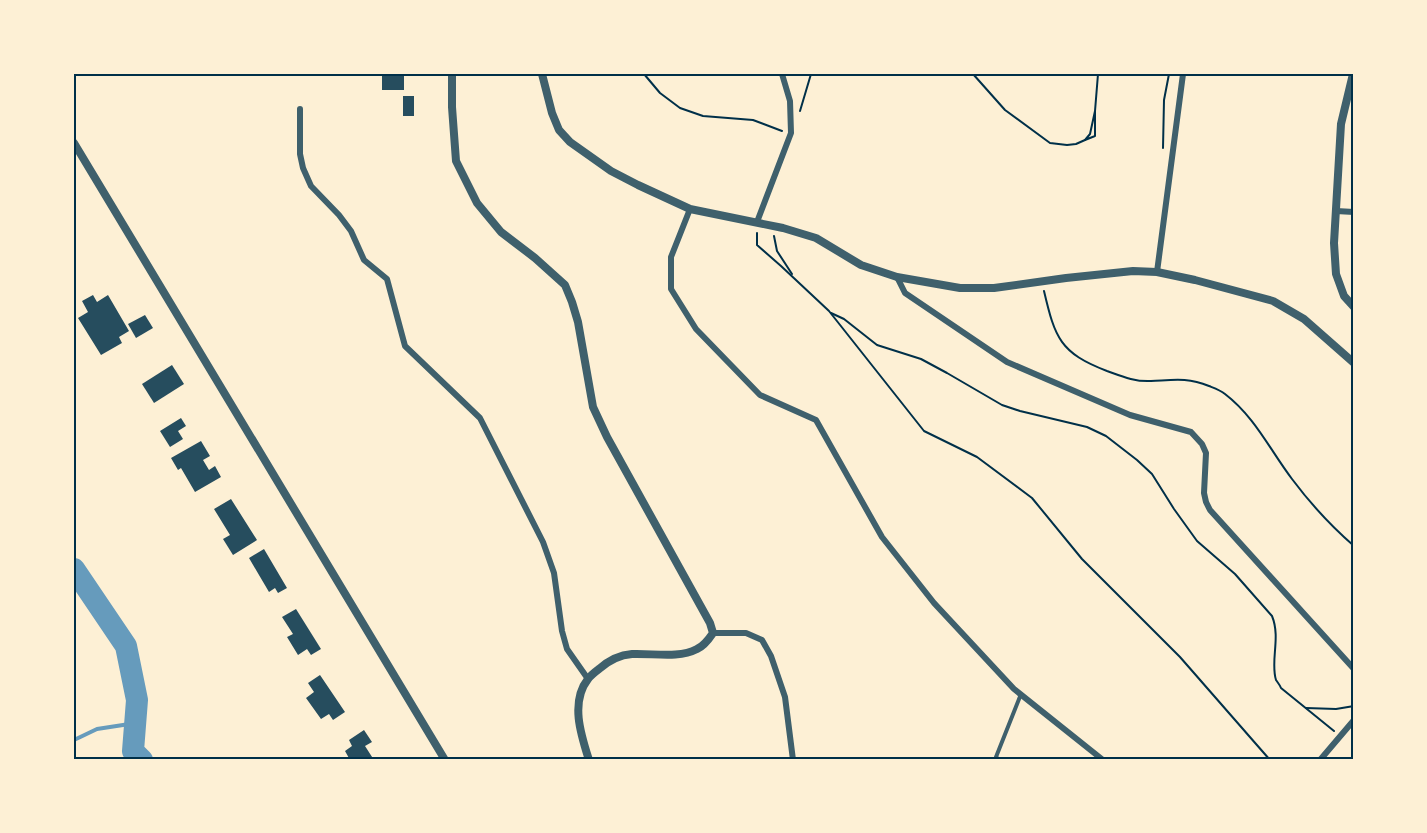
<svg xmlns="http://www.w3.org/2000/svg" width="1427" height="833" font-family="Lato,sans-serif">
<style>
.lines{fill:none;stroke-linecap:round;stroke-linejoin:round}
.stream{stroke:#669bbc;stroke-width:4}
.river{stroke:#669bbc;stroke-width:22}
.building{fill:#264d5e}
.path{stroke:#003049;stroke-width:2}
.service{stroke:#3f606c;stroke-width:4}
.minor{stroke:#3f606c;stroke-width:6}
.tertiary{stroke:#3f606c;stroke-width:8}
.neatline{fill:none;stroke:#003049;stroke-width:2}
</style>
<rect width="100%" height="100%" fill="#fdf0d5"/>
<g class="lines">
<!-- stream -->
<polyline class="stream" points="74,740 97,729 136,723"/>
<!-- river -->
<polyline class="river" points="74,569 126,646 137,700 133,751 142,760"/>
</g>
<!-- building -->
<g class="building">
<rect x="382" y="74" width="22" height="16"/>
<rect x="403" y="96" width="11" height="20"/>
<polygon points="93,295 97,302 108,295 129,331 119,337 122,343 101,355 78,318 88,312 82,301"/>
<polygon points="145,315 153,328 136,338 128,324"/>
<polygon points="172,365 184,384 154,403 142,384"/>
<polygon points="181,418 186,426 178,431 183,439 170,447 160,431"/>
<polygon points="201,441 210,456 203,460 209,470 215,466 221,477 195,492 181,468 178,470 171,458"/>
<polygon points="231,499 257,540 233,555 223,539 230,535 214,509"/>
<polygon points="264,549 287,588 278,593 275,588 269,592 249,558"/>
<polygon points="296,609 321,649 311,655 307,649 298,655 287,637 293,634 282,617"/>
<polygon points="320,675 345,712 333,720 329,714 321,719 306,698 314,692 308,683"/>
<polygon points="364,730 372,742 365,746 374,760 350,760 345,751 352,746 349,740"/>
</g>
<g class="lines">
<!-- path -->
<g class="path">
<polyline points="644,74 660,93 680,108 703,116 753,120 782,131"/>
<polyline points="973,74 1005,110 1050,143 1067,145 1076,144 1085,140"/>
<polyline points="800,111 811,74"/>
<polyline points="1095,111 1090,134 1085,140 1095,136 1095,111 1098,74"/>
<polyline points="1163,148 1164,100 1169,74"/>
<polyline points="757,233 757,245 781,266 829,311 924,431 977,457 1032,498 1082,559 1180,657 1270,760"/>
<polyline points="774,236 777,251 792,274"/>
<path d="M1044 291C1055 338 1060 353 1107 371 1121 376 1135 382 1151 381 1173 380 1187 377 1209 386 1214 388 1220 390 1225 394 1255 417 1270 450 1292 479 1310 503 1331 526 1354 546"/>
<path d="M831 313 844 319 877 345 921 359 947 373 1002 405 1020 411 1087 427 1106 436 1137 460 1152 474 1174 509 1197 541 1235 574 1272 616C1281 638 1270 661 1276 680 1278 683 1280 685 1281 688L1334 731"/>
<polyline points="1306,708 1336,709 1354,706"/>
</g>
<!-- service -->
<g class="service">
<polyline points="999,760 996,757 1021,694"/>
<polyline points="1352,760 1354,757"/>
</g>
<!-- minor -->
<g class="minor">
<polyline points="300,109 300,154 303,168 311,186 339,215 351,231 364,260 387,279 405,346 480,418 543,542 554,573 562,631 567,649 588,679"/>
<polyline points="690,209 671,257 671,289 696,329 760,395 816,420 882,537 934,603 1014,689 1103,760"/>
<polyline points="1336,211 1354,212"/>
<polyline points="757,222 791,133 790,101 782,74"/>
<polyline points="1157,272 1183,74"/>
<polyline points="897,277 905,293 1007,362 1130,415 1191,432 1202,444 1206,453 1204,493 1206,502 1210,510 1354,669"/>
<polyline points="713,633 746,633 762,640 771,656 785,697 793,760"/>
<polyline points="1320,760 1354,720"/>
</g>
<!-- tertiary -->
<g class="tertiary">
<path d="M452 74V107L456 161 477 203 501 232 535 258 565 285 572 302 578 322 593 407 607 437 710 623 713 633C709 639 704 646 697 649 678 659 653 653 632 654 619 655 608 661 599 669 595 672 591 675 588 679 570 702 581 735 589 760"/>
<polyline points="542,74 552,113 559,130 570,142 611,171 638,185 690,209 783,228 816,238 861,265 897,277 960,288 994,288 1066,278 1133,271 1157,272 1195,280 1273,301 1304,319 1354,363"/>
<polyline points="1353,74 1341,124 1334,243 1336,274 1344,296 1354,307"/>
<polyline points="74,143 445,760"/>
</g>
</g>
<!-- border -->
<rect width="1427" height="833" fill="none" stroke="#fdf0d5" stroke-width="150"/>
<rect x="75" y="75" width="1277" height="683" class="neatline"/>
</svg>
